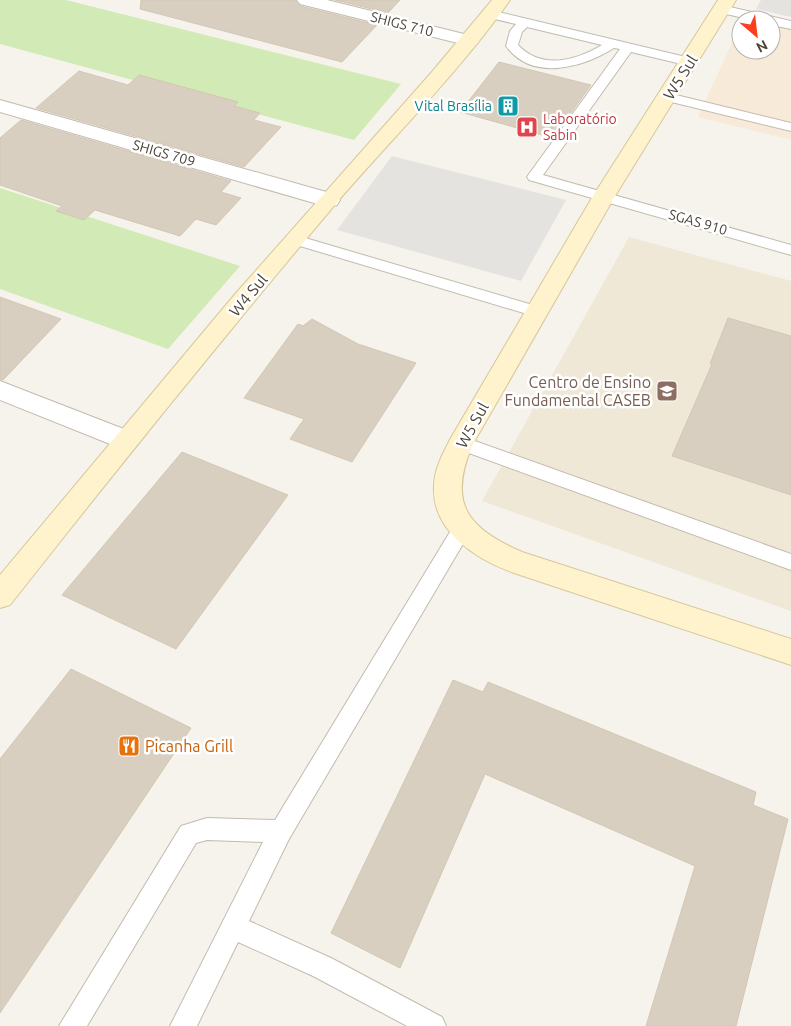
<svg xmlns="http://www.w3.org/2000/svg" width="791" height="1026" font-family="Ubuntu,sans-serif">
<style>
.commercial{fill:#f7ead8}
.education{fill:#efe8d6}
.green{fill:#d2eab5}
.parking{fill:#e5e3e0}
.building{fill:#d8cfc1;stroke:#d3c7b4}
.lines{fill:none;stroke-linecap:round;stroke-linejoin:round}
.lane-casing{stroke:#c2bbae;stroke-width:2}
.street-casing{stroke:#c2bbae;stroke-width:2}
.secondary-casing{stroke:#d6c79b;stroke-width:2}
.lane{fill:#fff;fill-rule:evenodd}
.street{fill:#fff;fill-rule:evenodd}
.secondary{fill:#fff3cd;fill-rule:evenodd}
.labels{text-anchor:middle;stroke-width:5;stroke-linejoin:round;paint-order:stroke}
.far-street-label{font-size:14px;fill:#4b4439;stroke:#fff}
.far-culture-label{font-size:14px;fill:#0d838f;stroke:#fff;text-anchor:end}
.far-health-label{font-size:14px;fill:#be3a42;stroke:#fff;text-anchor:start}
.street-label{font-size:16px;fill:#4b4439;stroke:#fff}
.education-label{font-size:16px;fill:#785e54;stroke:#fff;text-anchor:end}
.food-label{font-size:16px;fill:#c56008;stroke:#fff;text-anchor:start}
</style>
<rect width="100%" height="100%" fill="#f6f3ec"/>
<!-- commercial -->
<polygon class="commercial" points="746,12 791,22 791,140 698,117 741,23 741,50 771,50 771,20 742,20"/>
<!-- education -->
<polygon class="education" points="629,237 791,281 791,611 482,501"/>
<!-- green -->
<g class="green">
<polygon points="0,0 66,0 401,84 354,140 0,44"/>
<polygon points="0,188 240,266 168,349 0,289"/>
</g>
<!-- parking -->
<g class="parking">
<polygon points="761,0 791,0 791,17 756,9"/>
<polygon points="392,156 566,200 521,281 337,230"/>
</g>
<!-- building -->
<g class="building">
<polygon points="141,0 295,0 300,6 377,25 342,62 140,9"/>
<polygon points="335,0 400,0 388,13"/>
<polygon points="499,62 591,85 553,138 460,112"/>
<polygon points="79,71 128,85 139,75 238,102 234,106 260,113 254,120 281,127 244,167 36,108"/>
<polygon points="21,120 231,181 221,192 241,198 216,225 196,219 180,236 95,210 84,220 56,211 62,206 0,185 0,138"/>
<polygon points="0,297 61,319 3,380 0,379"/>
<polygon points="728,318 791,336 791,495 672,456 712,364 710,364"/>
<polygon points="312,319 358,344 416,363 352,462 290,439 304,419 244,398 298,324 303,326"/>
<polygon points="182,452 288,495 176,649 62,595"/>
<polygon points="71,669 191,728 0,1013 0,759"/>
<polygon points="453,680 483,692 488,682 756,792 753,805 788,819 736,1026 646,1026 695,866 485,774 400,968 331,933"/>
</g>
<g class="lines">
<!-- lane casing -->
<g class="lane-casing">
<g id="lane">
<polygon points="721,5 791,21 791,29 771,25 771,20 753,20 717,12 715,9"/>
<path d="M490 10 694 59 696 62 690 66 631 52 543 175 791 245V255L529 180 527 177 529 174 620 49 614 48C582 68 532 82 506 46L510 31 516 24 486 17 484 14ZM527 27 602 45C575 61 542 70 518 45L522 32Z"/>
<polygon points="668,93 791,123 791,131 663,100 661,97"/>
<polygon points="295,235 543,308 545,312 543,316 537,317 290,243 287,240"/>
<polygon points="461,436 791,554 791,570 455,448 452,443 455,438"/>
<polygon points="463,519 470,522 472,527 470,532 289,839 249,921 331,958 442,1017 446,1026 407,1026 313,976 238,942 197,1026 170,1026 263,842 207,840 196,843 87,1026 59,1026 181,826 207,818 275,820 456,522"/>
</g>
</g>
<!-- street casing -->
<g class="street-casing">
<g id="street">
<polygon points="297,0 327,0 476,37 479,41 476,45 470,46 300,4"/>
<polygon points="0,100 337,195 340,200 337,205 329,207 321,205 0,112"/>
<polygon points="0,381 134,433 138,440 134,447 125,450 0,400"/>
</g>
</g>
<!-- secondary casing -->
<g class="secondary-casing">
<g id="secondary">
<path d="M492 0H510C458 74 392 138 333 207 223 338 116 470 10 605L0 608V575L236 293 431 73Z"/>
<path d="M718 0H736L615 196 473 444C447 503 467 528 522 552L791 639V665L514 573C477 560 431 531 434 486 434 469 444 451 452 436L593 196Z"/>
</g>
</g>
<!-- lane -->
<use href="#lane" class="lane"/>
<!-- street -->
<use href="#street" class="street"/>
<!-- secondary -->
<use href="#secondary" class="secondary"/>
</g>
<!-- icons -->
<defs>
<g id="building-square" transform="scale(1.125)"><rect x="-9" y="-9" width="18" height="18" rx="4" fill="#0f9aa8" stroke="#fff"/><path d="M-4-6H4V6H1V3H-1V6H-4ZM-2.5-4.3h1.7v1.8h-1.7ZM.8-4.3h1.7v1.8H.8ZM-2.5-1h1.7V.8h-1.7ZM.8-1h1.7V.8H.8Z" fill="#fff"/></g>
<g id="hospital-square" transform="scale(1.125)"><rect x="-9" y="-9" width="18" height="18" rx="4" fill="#e0444e" stroke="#fff"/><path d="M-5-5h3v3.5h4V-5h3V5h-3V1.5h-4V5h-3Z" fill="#fff"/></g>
<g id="school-square" transform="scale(1.125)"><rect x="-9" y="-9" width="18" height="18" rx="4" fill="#8d6e63" stroke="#fff"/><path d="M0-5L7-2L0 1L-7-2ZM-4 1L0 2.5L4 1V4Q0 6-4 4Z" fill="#fff"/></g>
<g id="restaurant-square" transform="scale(1.125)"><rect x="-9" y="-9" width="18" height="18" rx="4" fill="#e8710a" stroke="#fff"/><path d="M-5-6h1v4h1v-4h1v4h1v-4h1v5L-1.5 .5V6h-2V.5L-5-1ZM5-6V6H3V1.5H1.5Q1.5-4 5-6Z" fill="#fff"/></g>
</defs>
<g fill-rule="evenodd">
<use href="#building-square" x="508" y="106"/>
<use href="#hospital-square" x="527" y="127"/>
<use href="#school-square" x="667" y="391"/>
<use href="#restaurant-square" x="129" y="746"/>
</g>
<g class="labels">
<!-- far-street labels -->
<g class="far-street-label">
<text transform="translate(402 24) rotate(14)" y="5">SHIGS 710</text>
<text transform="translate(164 153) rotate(16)" y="5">SHIGS 709</text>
<text transform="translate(698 222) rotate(16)" y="5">SGAS 910</text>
</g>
<!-- far-culture labels -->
<g class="far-culture-label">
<text x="492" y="111">Vital Brasília</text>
</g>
<!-- far-health labels -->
<g class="far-health-label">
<text x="543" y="124">Laboratório<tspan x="543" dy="16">Sabin</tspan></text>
</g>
<!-- street labels -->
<g class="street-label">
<text transform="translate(680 77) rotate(-58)" y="6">W5 Sul</text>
<text transform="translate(248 295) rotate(-50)" y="6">W4 Sul</text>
<text transform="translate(472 425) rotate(-61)" y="6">W5 Sul</text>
</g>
<!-- education labels -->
<g class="education-label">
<text x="651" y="388">Centro de Ensino<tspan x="651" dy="18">Fundamental CASEB</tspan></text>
</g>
<!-- food labels -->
<g class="food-label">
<text x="145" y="752">Picanha Grill</text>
</g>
</g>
<!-- north arrow -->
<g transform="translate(756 35) rotate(152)"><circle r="24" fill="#ffffff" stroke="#b7b4b0"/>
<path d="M0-4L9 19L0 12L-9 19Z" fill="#fc3f1d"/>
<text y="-8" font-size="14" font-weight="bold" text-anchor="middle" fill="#4b4439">N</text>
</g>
</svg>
